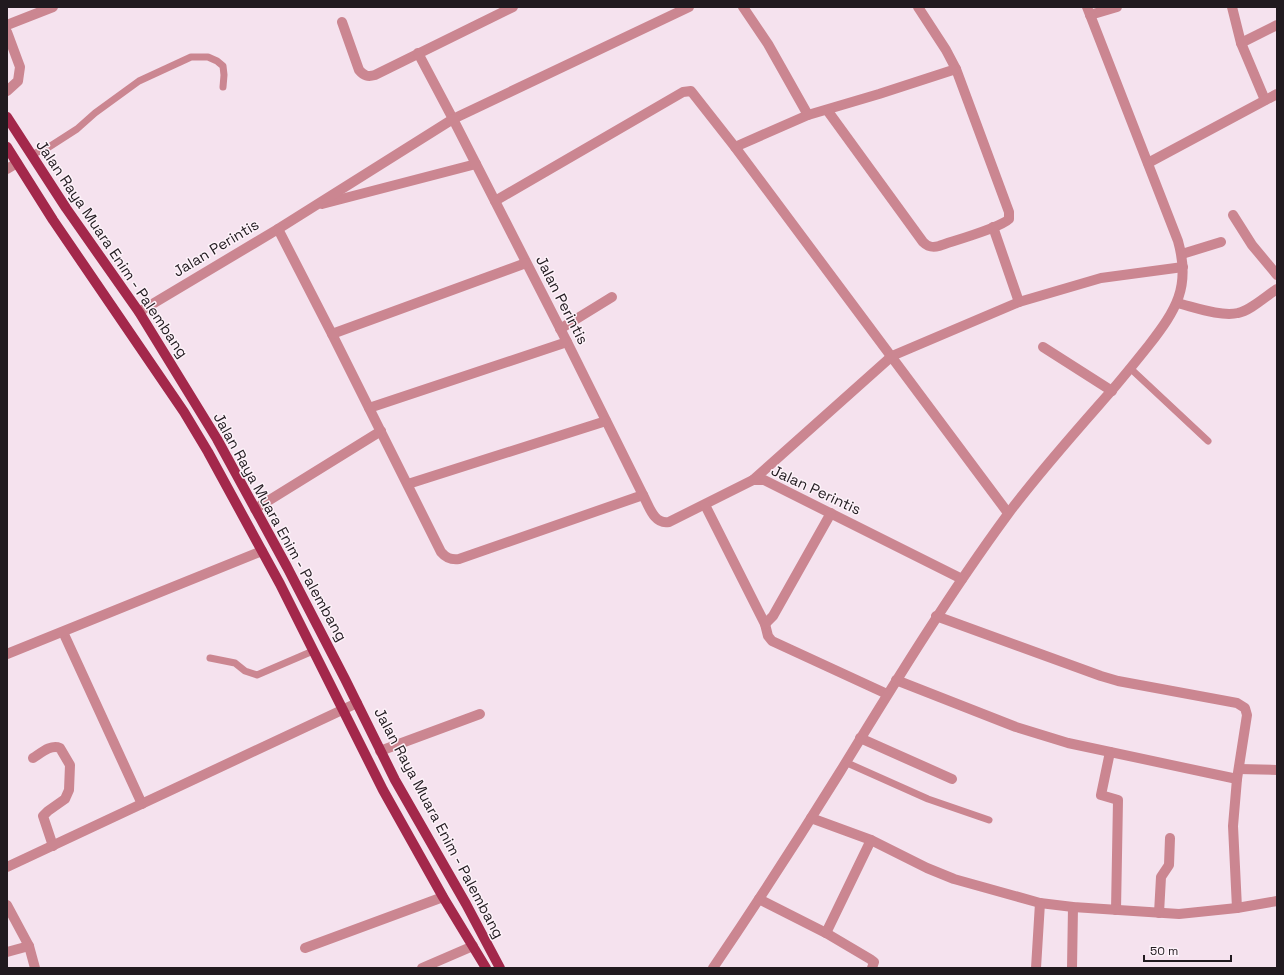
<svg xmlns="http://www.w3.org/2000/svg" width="1284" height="975" font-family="'Space Grotesk',sans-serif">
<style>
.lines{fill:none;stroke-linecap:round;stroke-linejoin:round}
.lane{stroke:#cb8691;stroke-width:7}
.street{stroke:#cb8691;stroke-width:10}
.primary{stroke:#a3284b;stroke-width:10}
.labels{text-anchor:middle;stroke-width:3;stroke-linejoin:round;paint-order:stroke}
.street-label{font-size:15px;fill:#211a1f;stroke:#fdf2f9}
</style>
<rect width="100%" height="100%" fill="#f5e2ee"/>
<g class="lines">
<!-- lane -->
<g class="lane">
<polyline points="31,155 49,147 77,129 95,113 139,81 191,57 208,57 217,61 223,66 224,75 223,87"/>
<polyline points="1131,369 1208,441"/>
<polyline points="210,658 235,663 245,671 257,675 313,651"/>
<polyline points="845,762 928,799 989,820"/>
</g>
<!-- street -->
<g class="street">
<polyline points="743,7 768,44 808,115"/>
<polyline points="1232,7 1241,43 1265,100"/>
<polyline points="1090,15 1117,7"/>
<path d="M342 22 359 70C364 76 368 77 375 75L513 7"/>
<polyline points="7,25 53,7"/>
<polyline points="7,32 20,67 18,81 7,91"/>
<polyline points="1241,43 1277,25"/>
<polyline points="418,53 453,119 689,7"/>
<path d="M827 110 923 242C928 247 932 248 939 246 953 241 1000 228 1009 219V212L956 69 946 50 918 7"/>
<polyline points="735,147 808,115 879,94 956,69"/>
<polyline points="1148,163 1277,94"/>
<polyline points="7,169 17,163"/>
<polyline points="495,201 683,92 691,91 735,147 1008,513"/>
<polyline points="322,204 476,164"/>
<polyline points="1233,215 1252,245 1277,275"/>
<polyline points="993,227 1019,302"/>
<path d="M278 229 332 334 441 552C446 558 451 560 459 559L643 495"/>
<polyline points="1182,254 1221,242"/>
<path d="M1177 303C1194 307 1221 317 1238 313 1250 311 1266 296 1277 289"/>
<path d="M139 312 278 229 453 119 567 342 643 495C649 506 654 525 669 522L753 480H764L962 579"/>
<polyline points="560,329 612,297"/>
<polyline points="332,334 526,263"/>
<polyline points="1043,347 1112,391"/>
<polyline points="369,408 567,342"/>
<polyline points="753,480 892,356 1019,302 1101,278 1183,267"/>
<polyline points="408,484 606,421"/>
<polyline points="705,505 765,624 768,636 772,641 887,694"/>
<polyline points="255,509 381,431"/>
<polyline points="936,616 1101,676 1118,681 1237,703 1245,708 1247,715 1237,779 1233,826 1237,908"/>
<polyline points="765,624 773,616 831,513"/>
<polyline points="63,632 142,804"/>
<polyline points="7,654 262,551"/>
<polyline points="896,680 1016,727 1068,743 1237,779"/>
<polyline points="860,738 952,779"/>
<polyline points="380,751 480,714"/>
<polyline points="1110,752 1101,795 1118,800 1116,910"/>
<path d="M33 758C41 753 51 744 60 748L70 765 69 790 65 799 48 811 43 816 53 846"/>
<polyline points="1239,769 1277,770"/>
<polyline points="811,818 871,840 927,868 954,879 1040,903 1073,907 1179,914 1237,908 1277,901"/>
<polyline points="7,867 357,703"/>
<polyline points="759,899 826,933 870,959 874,962 872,968"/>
<polyline points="7,905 29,946 35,968"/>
<polyline points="1159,913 1161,877 1169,865 1170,838"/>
<polyline points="826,933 871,840"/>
<polyline points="305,948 443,897"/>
<polyline points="7,952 29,946"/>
<polyline points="422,968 473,946"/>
<path d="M713 968C757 903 799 838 840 772 894 684 947 597 1008 514 1040 471 1077 430 1113 389 1125 375 1137 360 1149 345 1176 310 1191 287 1178 241L1087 7"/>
<polyline points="1036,968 1040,903"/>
<polyline points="1072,968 1073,907"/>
</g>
<!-- primary -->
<g class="primary">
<polyline points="7,117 66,208 139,312 217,439 287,567 345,679 395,780 466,904 500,968"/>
<polyline points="7,147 53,220 184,412 208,452 280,584 383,790 443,897 486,968"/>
</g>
</g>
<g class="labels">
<!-- street labels -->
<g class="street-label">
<text transform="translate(216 248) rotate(-31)" y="5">Jalan Perintis</text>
<text transform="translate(112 249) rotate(56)" y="5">Jalan Raya Muara Enim - Palembang</text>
<text transform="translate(562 300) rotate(63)" y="5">Jalan Perintis</text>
<text transform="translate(816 490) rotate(25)" y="5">Jalan Perintis</text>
<text transform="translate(280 527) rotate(61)" y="5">Jalan Raya Muara Enim - Palembang</text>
<text transform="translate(439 823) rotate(62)" y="5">Jalan Raya Muara Enim - Palembang</text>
</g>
</g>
<!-- border -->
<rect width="1284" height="975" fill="none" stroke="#211a1f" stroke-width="16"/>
<!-- scale -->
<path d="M1144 955v6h87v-6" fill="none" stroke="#211a1f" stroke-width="2"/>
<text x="1150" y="955" font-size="12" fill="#211a1f" stroke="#fdf2f9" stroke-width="3" paint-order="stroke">50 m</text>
</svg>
